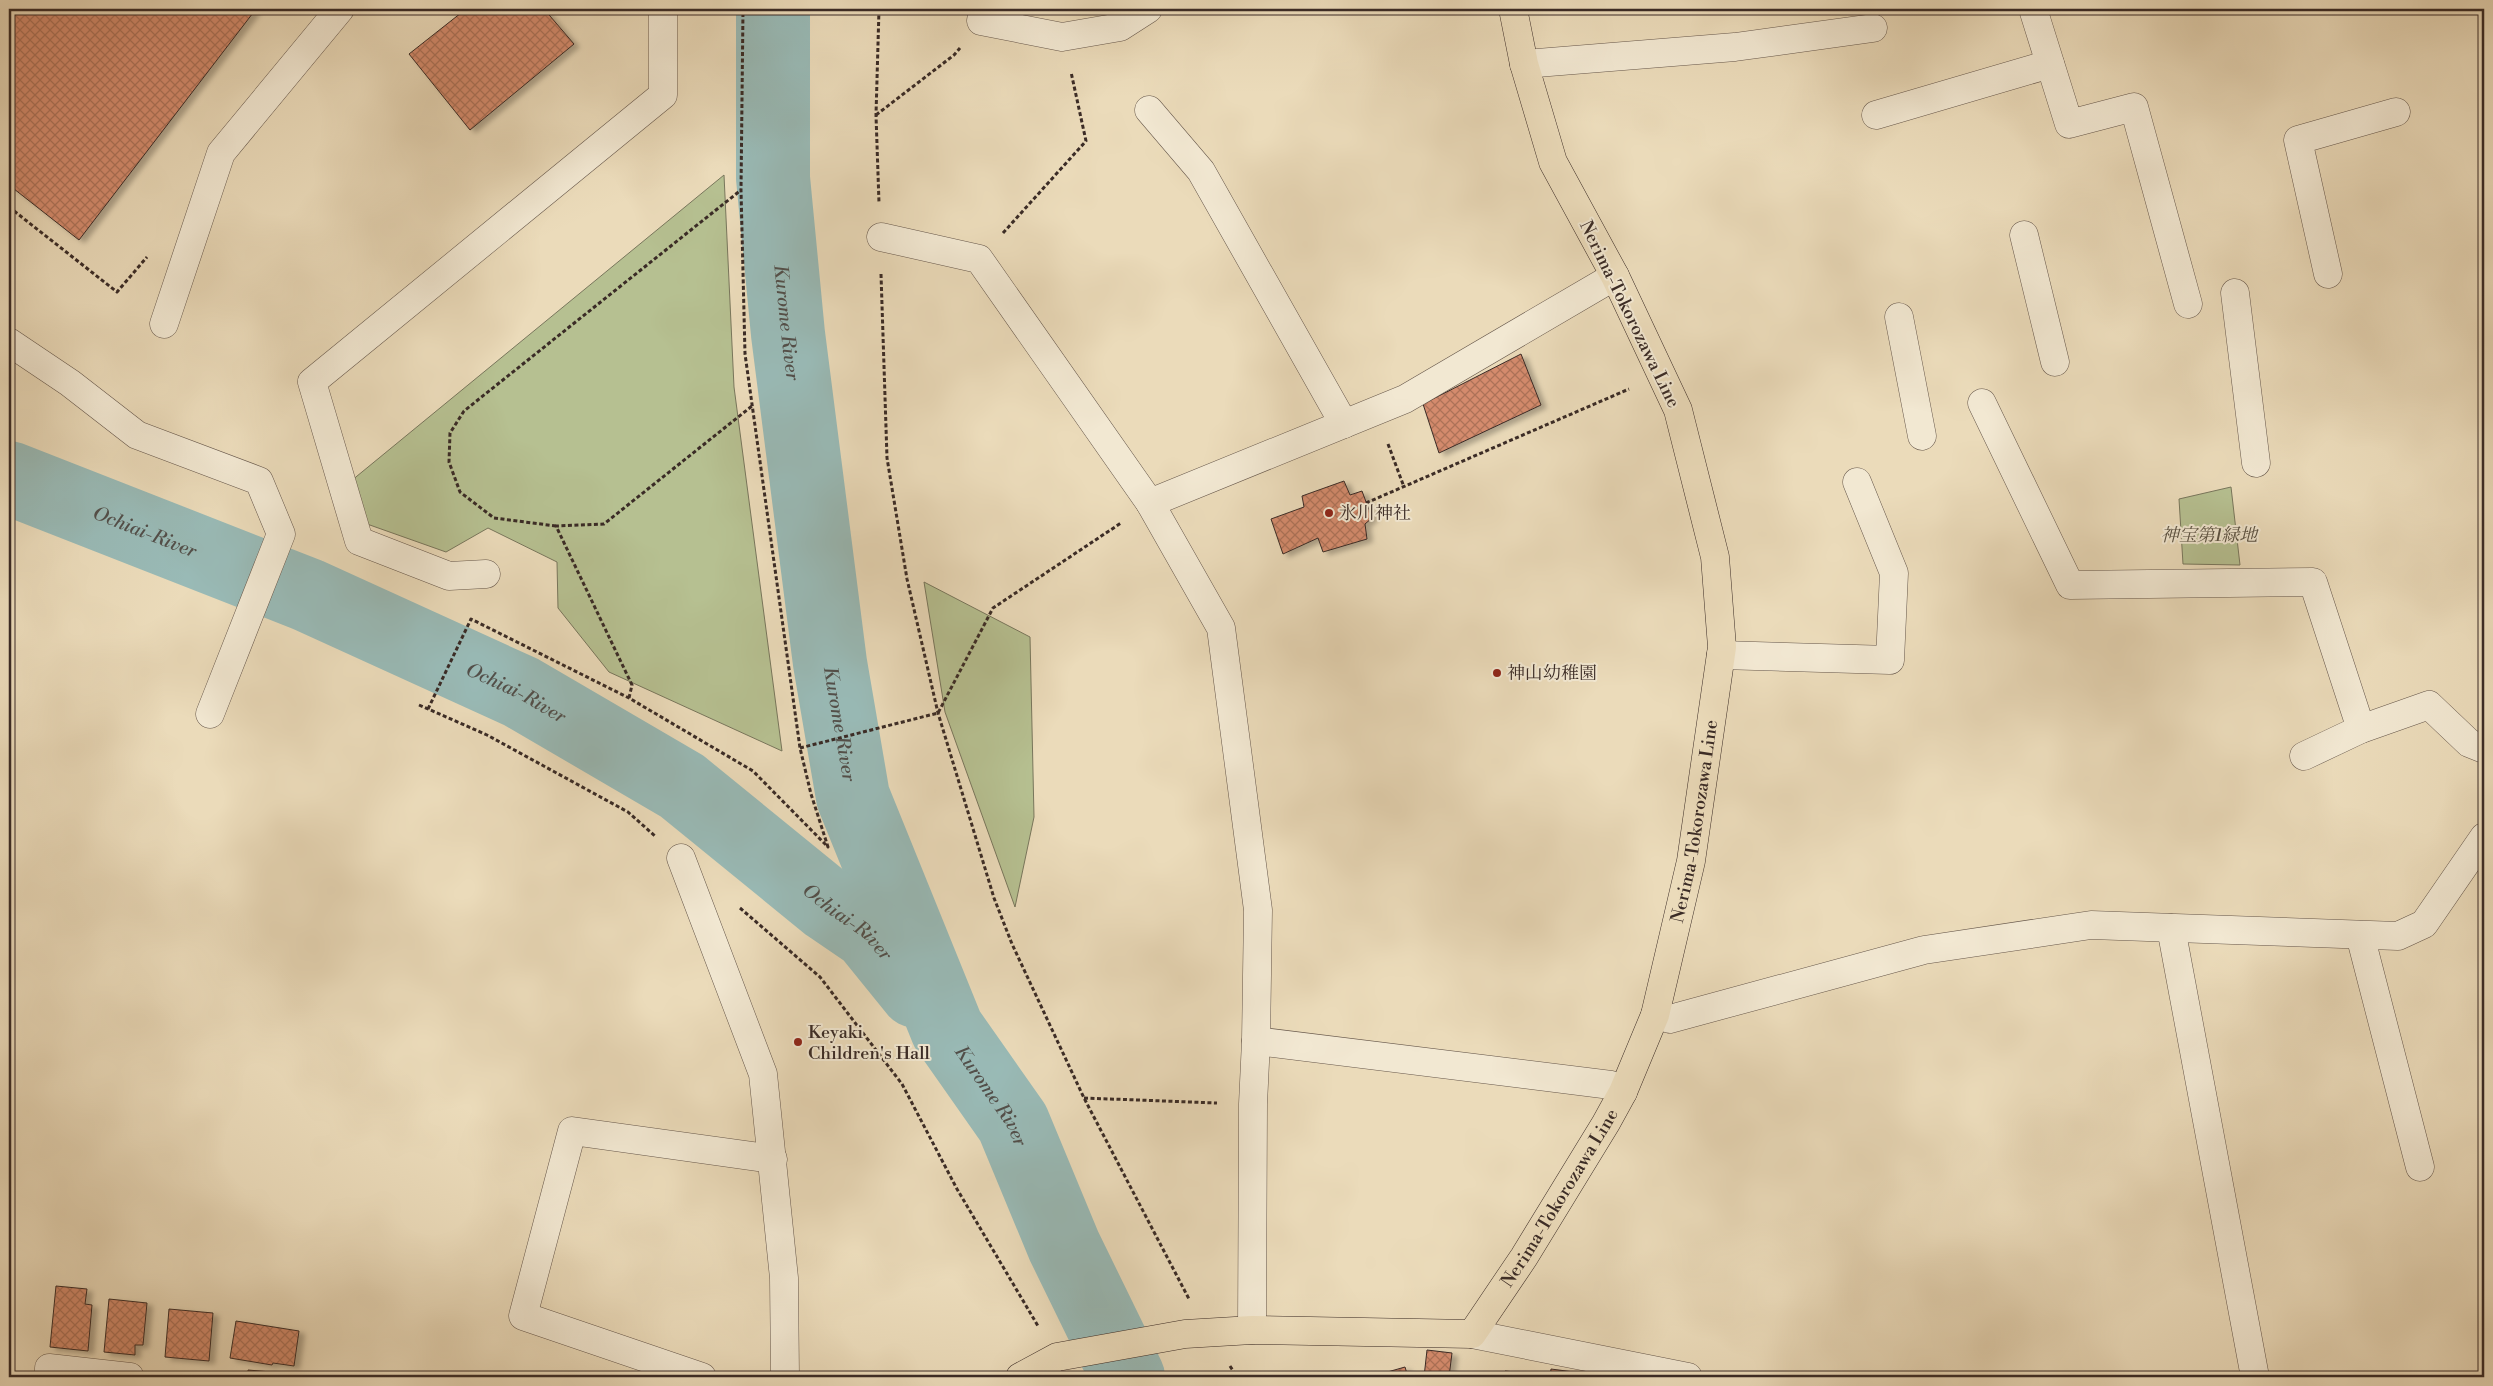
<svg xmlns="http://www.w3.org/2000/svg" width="2493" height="1386" font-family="'Libre Bodoni','Noto Serif JP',serif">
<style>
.green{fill:#b6c091;stroke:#78765c}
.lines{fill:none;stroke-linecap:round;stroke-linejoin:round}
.river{stroke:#99bab6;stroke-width:74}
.building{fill:url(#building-cross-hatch);stroke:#3a2b26;filter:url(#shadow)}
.minor-casing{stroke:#66574b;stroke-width:29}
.major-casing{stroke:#3a2b26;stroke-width:29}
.path{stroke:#3a2b26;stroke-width:3;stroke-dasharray:4 2.5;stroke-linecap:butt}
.minor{stroke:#f2e8d2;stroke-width:28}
.major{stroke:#ebdbba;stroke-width:28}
.poi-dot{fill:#8f2418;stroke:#f2e8d2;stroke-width:2}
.labels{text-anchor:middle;stroke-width:4;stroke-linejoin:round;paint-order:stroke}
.street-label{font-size:18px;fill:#3a2b26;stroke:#f2e8d2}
.poi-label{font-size:18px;fill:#3a2b26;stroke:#f2e8d2;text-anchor:start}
.park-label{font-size:18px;font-style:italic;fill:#595041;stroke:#f2e8d2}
.water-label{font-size:19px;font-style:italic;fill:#524f4a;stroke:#f2e8d2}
</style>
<defs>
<pattern id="building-cross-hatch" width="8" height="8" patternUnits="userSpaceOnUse" patternTransform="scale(1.25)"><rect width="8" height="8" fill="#d48b6d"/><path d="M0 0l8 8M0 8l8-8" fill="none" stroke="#ad7259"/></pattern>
<filter id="shadow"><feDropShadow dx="5.5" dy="3" stdDeviation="2.5" flood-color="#0004"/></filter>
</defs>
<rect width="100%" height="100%" fill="#ebdbba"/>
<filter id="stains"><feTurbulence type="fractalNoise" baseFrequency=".004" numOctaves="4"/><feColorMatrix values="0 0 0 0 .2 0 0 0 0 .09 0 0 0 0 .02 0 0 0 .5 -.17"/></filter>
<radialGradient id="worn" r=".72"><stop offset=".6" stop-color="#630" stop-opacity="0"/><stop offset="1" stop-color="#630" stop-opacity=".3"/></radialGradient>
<!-- green -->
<g class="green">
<polygon points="724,175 734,387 782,751 609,672 558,608 557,562 488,528 446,552 367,524 351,481"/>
<polygon points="2231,487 2240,565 2183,564 2179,499"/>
<polygon points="924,582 1030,637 1034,817 1015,907 945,712"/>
</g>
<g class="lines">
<!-- river -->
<g class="river">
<path id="s1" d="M773 9V178L788 334 830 663 853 797 947 1029 1013 1123 1064 1246 1128 1377"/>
<path id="s2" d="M9 478 308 595 521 692 682 786 828 905 869 933 916 991"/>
</g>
</g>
<!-- building -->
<g class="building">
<polygon points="9,9 256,9 79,240 9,185"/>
<polygon points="466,9 544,9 574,44 470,130 409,54"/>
<polygon points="1521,354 1541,405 1439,453 1423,404"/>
<polygon points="1344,481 1350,495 1362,491 1372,518 1365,524 1367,539 1323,552 1318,538 1283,554 1271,519 1304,507 1302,496"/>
<polygon points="56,1286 87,1289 85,1304 92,1305 88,1351 50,1347"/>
<polygon points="109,1299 147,1303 143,1345 135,1345 135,1355 104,1352"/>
<polygon points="169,1309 213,1313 209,1361 165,1357"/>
<polygon points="236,1321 299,1331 294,1366 273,1363 272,1365 230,1358"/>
<polygon points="1427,1350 1452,1353 1449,1377 1424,1377"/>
<polygon points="1405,1367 1408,1377 1370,1377"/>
<polygon points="1551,1369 1589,1374 1589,1377 1550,1377"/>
<polygon points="248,1370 283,1373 282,1377 248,1377"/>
<polygon points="1505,1371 1536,1374 1536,1377 1504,1377"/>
</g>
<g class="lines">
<!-- minor casing -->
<g class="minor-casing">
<g id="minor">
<polyline points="983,9 981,21 1062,37 1120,27 1148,9"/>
<polyline points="2033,9 2069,124 2134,107 2188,304"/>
<polyline points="1524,64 1735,47 1873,28"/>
<polyline points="1149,110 1201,171 1344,424"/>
<polyline points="1876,115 2050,64"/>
<polyline points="2024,235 2055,362"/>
<polyline points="881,237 979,259 1150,503 1221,628 1258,910 1256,1041 1253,1104 1252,1330"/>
<polyline points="2328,274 2298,140 2396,112"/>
<polyline points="2235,293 2256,463"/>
<polyline points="1899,317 1922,436"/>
<polyline points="164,324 221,153 340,9"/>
<polyline points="9,342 70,383 137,435 259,481 281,534 210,714"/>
<polyline points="1982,403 2070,585 2313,582 2361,729"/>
<polyline points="1150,503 1405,399 1615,276"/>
<polyline points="486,574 449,576 359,541 312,382 663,95 663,9"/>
<polyline points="1721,655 1890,660 1894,573 1857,482"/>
<polyline points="2304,756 2361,729 2429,705 2469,743 2484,749"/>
<polyline points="681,858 763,1074 784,1278 785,1377"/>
<polyline points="2171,928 2255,1377"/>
<polyline points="2360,935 2420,1167"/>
<polyline points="1655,1015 1670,1019 1924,950 2091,925 2398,936 2424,924 2484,837"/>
<polyline points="1256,1041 1611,1085 1623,1092"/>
<polyline points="1472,1334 1688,1377"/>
<polyline points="49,1377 49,1368 130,1377"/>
<polyline points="702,1377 523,1316 572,1131 773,1159"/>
</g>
</g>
<!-- major casing -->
<g class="major-casing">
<g id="major">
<path id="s3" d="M1020 1377 1057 1357 1185 1334 1252 1330 1472 1334 1524 1257 1606 1123 1623 1092 1655 1015 1691 861 1722 647 1715 557 1678 410 1615 276 1553 162 1524 64 1513 9"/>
</g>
</g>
<!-- path -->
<g class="path">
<polyline points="879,9 876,115 879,203"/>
<polyline points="876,115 954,55 960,48"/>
<polyline points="9,207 117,292 147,257"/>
<polyline points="1003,233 1086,141 1071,72"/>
<polyline points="881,274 887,458 907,579 938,713 994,898 1012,944 1084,1098 1189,1299"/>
<polyline points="1388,444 1404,487"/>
<polyline points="1366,503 1629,389"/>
<polyline points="556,526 494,518 460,492 449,462 450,433 464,411 741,190"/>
<polyline points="629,698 632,685 556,526 604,524 752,406"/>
<polyline points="419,705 487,735 628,812 655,836"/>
<polyline points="428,709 471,619 629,698 753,771 828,847 811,794 800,748 745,354 741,190 743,9"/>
<polyline points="800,748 938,713 993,608 1121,523"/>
<polyline points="740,908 820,977 902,1084 957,1189 1038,1326"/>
<polyline points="1084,1098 1217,1103"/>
<polyline points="1230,1366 1237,1377"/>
</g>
<!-- minor -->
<use href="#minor" class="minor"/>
<!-- major -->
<use href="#major" class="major"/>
</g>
<!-- markers -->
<g class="poi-dot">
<circle cx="1329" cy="513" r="5"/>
<circle cx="1497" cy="673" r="5"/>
<circle cx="798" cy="1042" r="5"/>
</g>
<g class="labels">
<!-- street labels -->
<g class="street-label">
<text transform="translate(1630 314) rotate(64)" y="6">Nerima-Tokorozawa Line</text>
<text dy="6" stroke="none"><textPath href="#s3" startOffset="1026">Nerima-Tokorozawa Line</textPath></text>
<text dy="6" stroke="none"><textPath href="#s3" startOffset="621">Nerima-Tokorozawa Line</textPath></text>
</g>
<!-- poi labels -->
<g class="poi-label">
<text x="1339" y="519">氷川神社</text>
<text x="1507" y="679">神山幼稚園</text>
<text x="808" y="1038">Keyaki<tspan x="808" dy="21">Children's Hall</tspan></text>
</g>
<!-- park labels -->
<g class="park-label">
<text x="2209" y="541">神宝第1緑地</text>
</g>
<!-- water labels -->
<g class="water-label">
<text dy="7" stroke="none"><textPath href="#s1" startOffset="314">Kurome River</textPath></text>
<text dy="7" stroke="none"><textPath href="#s2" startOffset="146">Ochiai-River</textPath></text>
<text dy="7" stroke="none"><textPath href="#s2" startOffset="551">Ochiai-River</textPath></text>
<text dy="7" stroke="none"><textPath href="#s1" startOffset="719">Kurome River</textPath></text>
<text dy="7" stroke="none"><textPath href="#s2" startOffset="956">Ochiai-River</textPath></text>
<text dy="7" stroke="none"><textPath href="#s1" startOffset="1124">Kurome River</textPath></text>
</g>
</g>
<!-- margin -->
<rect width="2493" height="1386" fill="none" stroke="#ebdbba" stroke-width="30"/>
<rect x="10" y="10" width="2473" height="1366" fill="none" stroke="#3a2b26" stroke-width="2.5"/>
<rect x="15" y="15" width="2463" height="1356" fill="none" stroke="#3a2b26"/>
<rect width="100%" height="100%" filter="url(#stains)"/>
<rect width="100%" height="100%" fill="url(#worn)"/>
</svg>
